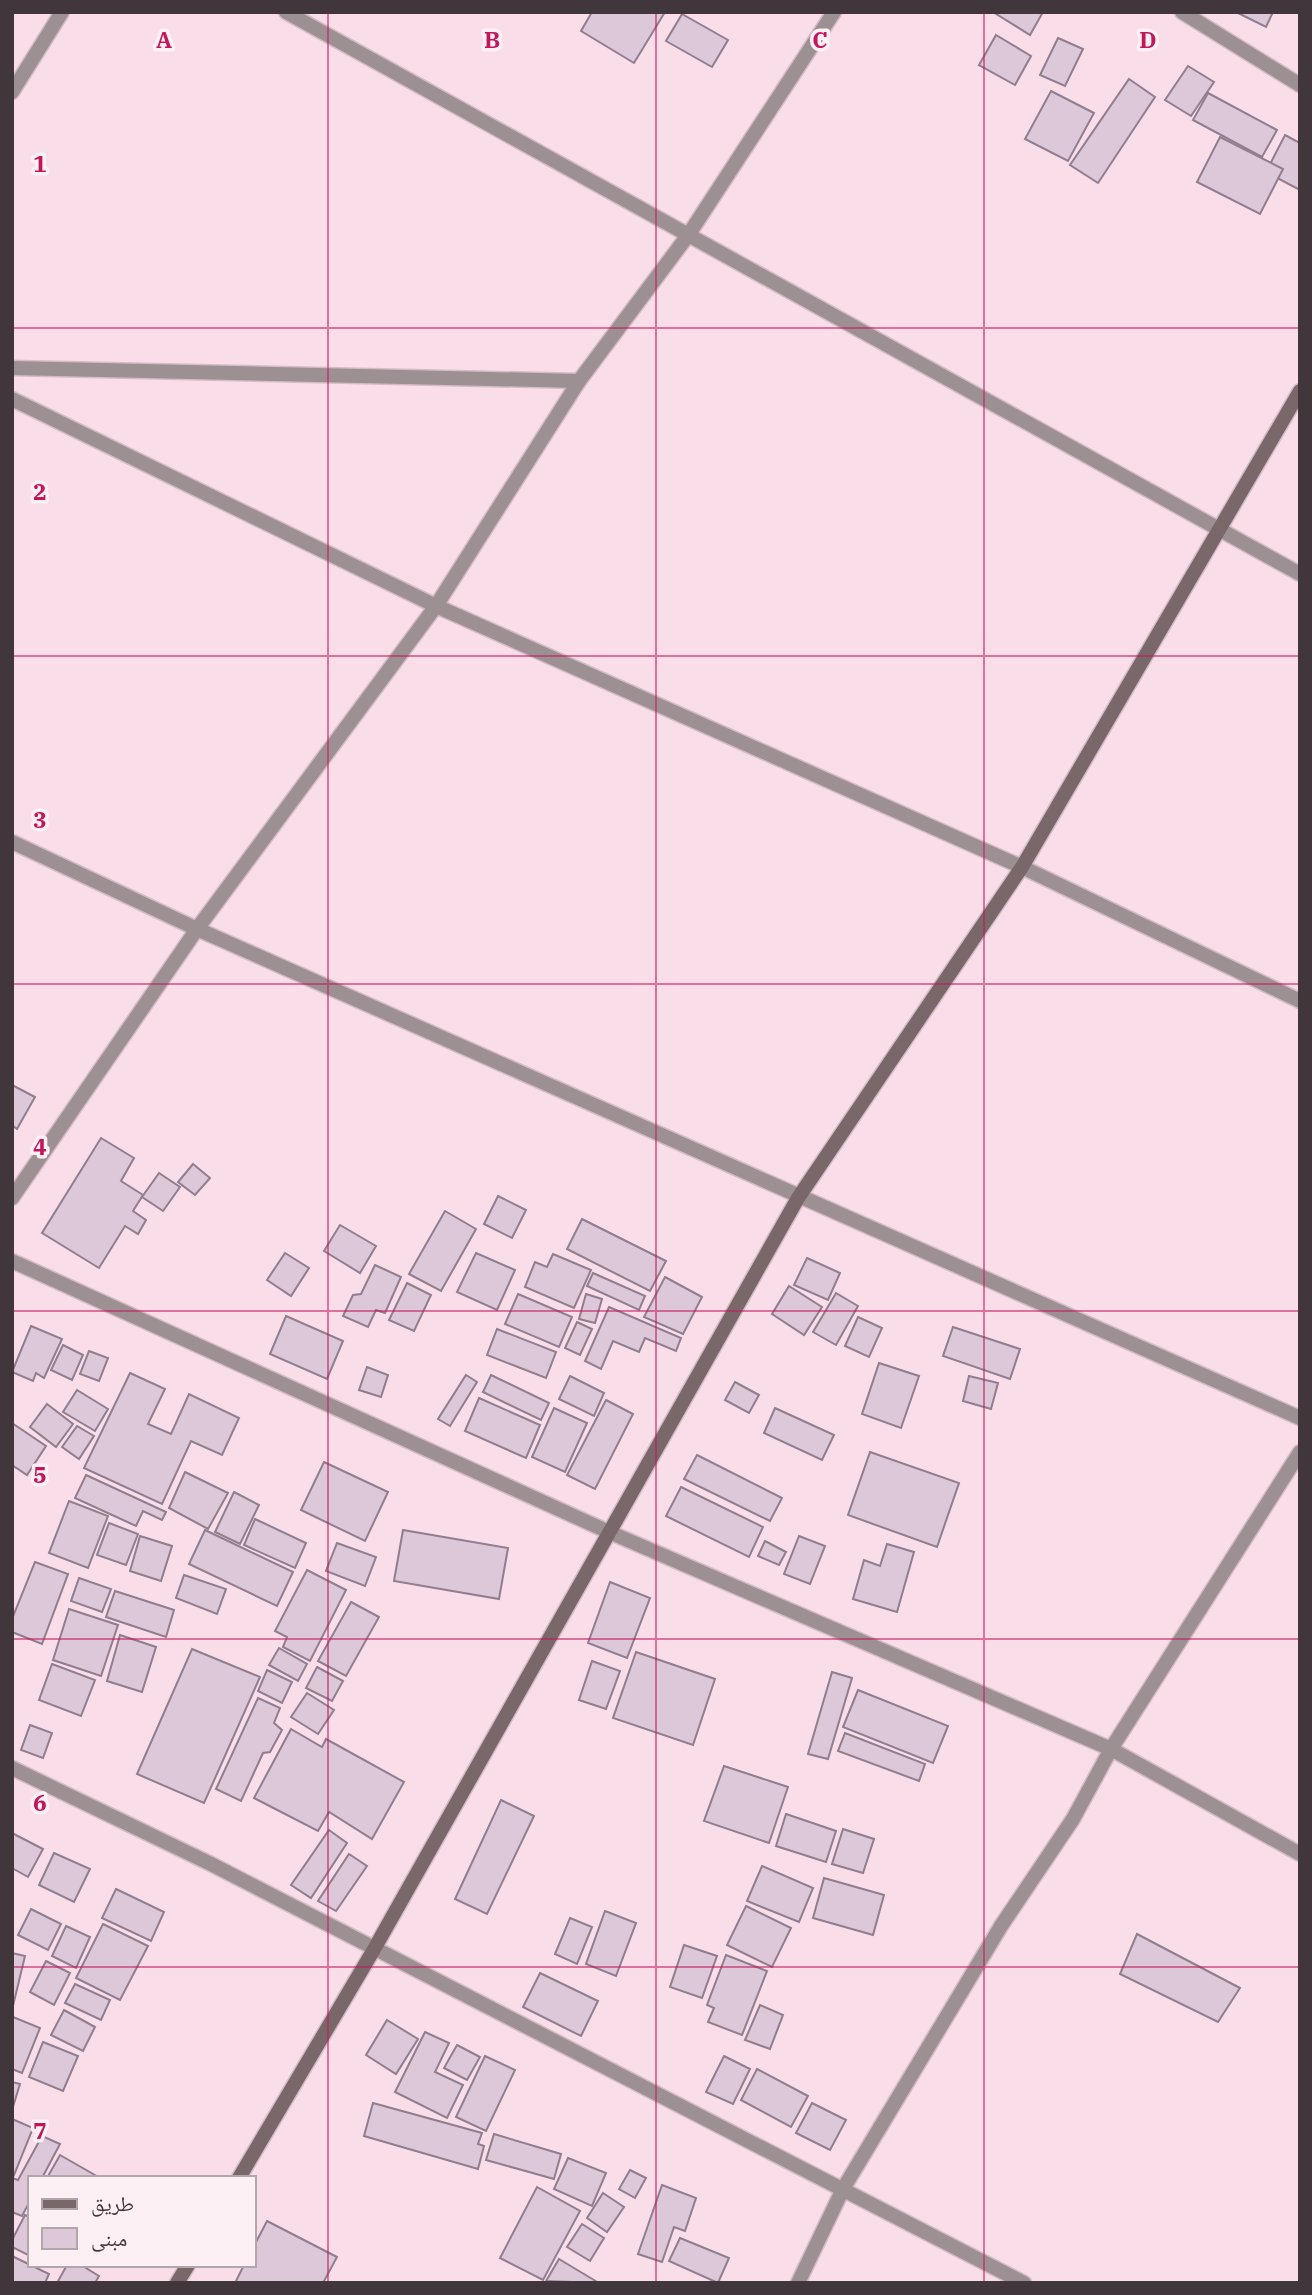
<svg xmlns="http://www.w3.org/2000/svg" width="1312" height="2295" font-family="'IBM Plex Serif','Noto Naskh Arabic',serif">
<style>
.building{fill:#ddc8da;stroke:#907d8e;stroke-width:2}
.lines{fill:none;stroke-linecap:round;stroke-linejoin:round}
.street-casing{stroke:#d4bcc7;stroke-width:17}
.secondary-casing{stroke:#d4bcc7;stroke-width:17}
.street{stroke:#9d9092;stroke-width:14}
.secondary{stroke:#7a676a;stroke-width:14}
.grid{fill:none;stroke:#c2185b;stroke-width:2;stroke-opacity:0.55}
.grid-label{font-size:23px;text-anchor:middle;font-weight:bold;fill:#c2185b;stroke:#fcf0f5;stroke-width:7;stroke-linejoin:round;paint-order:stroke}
</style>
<rect width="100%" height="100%" fill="#f9deea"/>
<!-- building -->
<g class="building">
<polygon points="592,12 665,12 634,63 581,31"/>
<polygon points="993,12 1043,12 1030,35"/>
<polygon points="1236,12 1273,12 1266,27"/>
<polygon points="682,14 728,40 712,67 666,41"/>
<polygon points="996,35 1031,56 1015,85 979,65"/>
<polygon points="1058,38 1083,49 1065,86 1040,75"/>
<polygon points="1188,66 1214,82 1191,116 1165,100"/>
<polygon points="1129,79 1155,97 1098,183 1070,165"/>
<polygon points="1051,91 1094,113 1068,161 1025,139"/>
<polygon points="1208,93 1277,130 1262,157 1193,120"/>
<polygon points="1285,135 1300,143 1300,190 1266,172"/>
<polygon points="1220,137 1283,169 1260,214 1197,182"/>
<polygon points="12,1085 35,1097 17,1129 12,1125"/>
<polygon points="101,1138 134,1158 121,1181 143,1195 133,1211 146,1220 138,1234 125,1226 99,1268 42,1233"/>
<polygon points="193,1164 210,1178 195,1195 178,1182"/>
<polygon points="159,1173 180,1187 163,1211 142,1197"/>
<polygon points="498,1196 526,1210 512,1238 484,1224"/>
<polygon points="445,1211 476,1229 441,1291 409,1274"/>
<polygon points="582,1219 666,1261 650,1291 567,1249"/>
<polygon points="340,1225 376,1246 360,1273 324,1251"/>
<polygon points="285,1253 309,1268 291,1296 267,1280"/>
<polygon points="476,1253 515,1270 497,1310 457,1292"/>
<polygon points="553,1254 591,1270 574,1308 525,1287 535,1262 547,1267"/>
<polygon points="807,1258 840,1273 828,1300 794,1285"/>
<polygon points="375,1265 401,1277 385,1313 376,1310 368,1327 343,1316 353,1295 361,1294"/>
<polygon points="593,1273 645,1296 639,1310 587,1286"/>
<polygon points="665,1277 702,1297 683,1334 644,1317"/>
<polygon points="407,1283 431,1295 414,1331 389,1320"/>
<polygon points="789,1286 822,1307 804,1335 772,1314"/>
<polygon points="836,1293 858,1306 836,1345 813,1332"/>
<polygon points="518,1294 572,1317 559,1347 505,1324"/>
<polygon points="586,1294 602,1299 595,1323 579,1319"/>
<polygon points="609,1307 681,1338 676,1351 645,1338 639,1352 613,1341 601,1369 585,1361"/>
<polygon points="286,1316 343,1341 327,1379 270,1354"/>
<polygon points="858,1317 882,1328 869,1357 845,1346"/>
<polygon points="577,1322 592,1329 580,1355 565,1348"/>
<polygon points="31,1326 62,1339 44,1378 36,1373 33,1381 12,1372"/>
<polygon points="953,1327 1020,1349 1010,1379 943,1356"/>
<polygon points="497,1329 556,1352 546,1378 487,1355"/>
<polygon points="63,1345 83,1355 72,1380 51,1370"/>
<polygon points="89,1351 108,1358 99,1381 80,1374"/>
<polygon points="879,1363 919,1376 901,1428 862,1414"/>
<polygon points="367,1367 388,1375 381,1397 359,1390"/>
<polygon points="130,1373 165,1389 148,1424 171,1434 189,1394 239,1418 222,1455 191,1441 162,1504 84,1468"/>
<polygon points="466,1375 477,1382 450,1426 438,1419"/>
<polygon points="491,1375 549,1403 541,1420 483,1392"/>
<polygon points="570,1376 604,1393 594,1416 559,1399"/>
<polygon points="969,1376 998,1383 991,1409 963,1401"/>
<polygon points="735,1382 759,1395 749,1413 725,1400"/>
<polygon points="77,1390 108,1409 95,1431 63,1412"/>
<polygon points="479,1398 540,1425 526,1458 465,1431"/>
<polygon points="606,1400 633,1414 595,1489 567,1475"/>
<polygon points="47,1404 73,1424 56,1447 30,1427"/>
<polygon points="554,1408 587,1423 565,1472 532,1457"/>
<polygon points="775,1408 834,1435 822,1460 764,1433"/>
<polygon points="12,1423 46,1446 27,1475 12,1465"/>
<polygon points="77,1426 94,1436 79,1459 62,1447"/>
<polygon points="870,1452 959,1483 937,1547 848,1515"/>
<polygon points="697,1455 782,1498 770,1521 684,1479"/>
<polygon points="324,1462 388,1492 365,1541 301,1510"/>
<polygon points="185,1472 228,1493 208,1529 169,1508"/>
<polygon points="86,1475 166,1512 162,1520 143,1511 136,1526 75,1498"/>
<polygon points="681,1487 763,1527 749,1557 666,1516"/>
<polygon points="234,1492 259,1505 240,1544 215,1532"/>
<polygon points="69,1501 108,1516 88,1568 49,1553"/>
<polygon points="255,1519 306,1543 295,1568 244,1545"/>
<polygon points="109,1523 138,1534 126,1565 97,1555"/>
<polygon points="205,1530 293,1572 277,1606 189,1564"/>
<polygon points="403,1530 508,1548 499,1599 394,1581"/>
<polygon points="140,1536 172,1546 161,1581 130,1571"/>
<polygon points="799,1536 825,1546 810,1584 784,1574"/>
<polygon points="765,1541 786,1552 779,1565 758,1556"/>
<polygon points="337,1543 376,1557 365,1586 326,1571"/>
<polygon points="887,1544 914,1552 897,1612 853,1599 864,1560 880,1566"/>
<polygon points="35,1562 68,1574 42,1644 12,1632 12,1619"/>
<polygon points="307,1570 346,1590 310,1661 283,1647 287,1637 275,1631"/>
<polygon points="184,1575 226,1589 217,1614 176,1598"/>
<polygon points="79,1578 111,1589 102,1612 71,1601"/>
<polygon points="610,1582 650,1598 627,1658 588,1643"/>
<polygon points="115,1591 174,1610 166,1637 106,1617"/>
<polygon points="351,1602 379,1617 346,1676 318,1661"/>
<polygon points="69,1609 118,1625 101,1676 53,1660"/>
<polygon points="120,1635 156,1647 142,1692 107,1681"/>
<polygon points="279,1648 307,1664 298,1681 269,1665"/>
<polygon points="192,1649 260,1677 204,1803 137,1774"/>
<polygon points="636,1652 715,1679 693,1745 613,1718"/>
<polygon points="592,1661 620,1671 606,1709 579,1700"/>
<polygon points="52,1664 95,1680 81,1716 39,1700"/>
<polygon points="317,1667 343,1681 332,1701 306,1688"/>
<polygon points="267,1670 292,1682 282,1703 258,1691"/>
<polygon points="832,1672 852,1678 828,1759 808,1754"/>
<polygon points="858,1690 948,1726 933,1763 843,1727"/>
<polygon points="307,1693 334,1710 318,1734 291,1717"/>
<polygon points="258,1698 280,1708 274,1723 282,1730 270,1752 263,1753 241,1801 216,1789"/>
<polygon points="30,1725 52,1733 43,1758 21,1750"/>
<polygon points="291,1729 322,1747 326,1739 404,1782 372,1839 329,1812 318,1831 254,1798"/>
<polygon points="845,1733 925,1764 919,1781 838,1751"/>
<polygon points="724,1766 788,1787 769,1843 704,1821"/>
<polygon points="501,1800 534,1816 487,1914 455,1899"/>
<polygon points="786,1814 836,1831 826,1862 776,1846"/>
<polygon points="843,1829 874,1839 863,1873 832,1864"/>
<polygon points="329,1830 347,1843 311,1898 291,1885"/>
<polygon points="12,1833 43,1849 28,1877 12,1868"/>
<polygon points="54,1853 90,1869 74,1902 39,1885"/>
<polygon points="349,1854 367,1866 336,1911 318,1901"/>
<polygon points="762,1866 813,1888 799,1922 747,1901"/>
<polygon points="824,1878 884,1895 873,1935 813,1918"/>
<polygon points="116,1889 164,1912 151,1941 102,1918"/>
<polygon points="746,1906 791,1928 772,1967 727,1945"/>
<polygon points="31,1909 61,1924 48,1950 18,1935"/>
<polygon points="605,1911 636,1923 616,1976 586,1964"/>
<polygon points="570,1918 592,1927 577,1964 555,1954"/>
<polygon points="103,1924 148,1946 120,2000 76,1978"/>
<polygon points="66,1926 90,1937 76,1968 52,1956"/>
<polygon points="1137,1934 1240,1988 1218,2022 1120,1974"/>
<polygon points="684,1945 717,1956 702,1998 670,1987"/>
<polygon points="12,1953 25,1956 12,2010"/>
<polygon points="726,1955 767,1971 742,2035 708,2022 714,2008 707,2005"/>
<polygon points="46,1961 70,1973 54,2005 30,1992"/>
<polygon points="540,1973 598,2001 581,2036 523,2007"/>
<polygon points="75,1984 110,2000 101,2020 65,2003"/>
<polygon points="760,2005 783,2015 770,2049 745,2040"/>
<polygon points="64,2010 95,2027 83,2051 51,2035"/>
<polygon points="13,2017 40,2028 22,2073 12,2069"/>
<polygon points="387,2020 418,2039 396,2074 366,2055"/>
<polygon points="425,2032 449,2043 435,2072 463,2085 447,2118 395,2092"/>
<polygon points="43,2042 78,2056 63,2091 29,2077"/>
<polygon points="457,2045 480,2057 467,2080 444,2068"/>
<polygon points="485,2056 515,2070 486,2131 456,2117"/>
<polygon points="724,2056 750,2069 733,2104 706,2092"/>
<polygon points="757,2069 808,2096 791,2127 741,2100"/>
<polygon points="12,2082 20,2084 12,2110"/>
<polygon points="373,2103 482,2133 478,2144 484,2146 478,2169 364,2136"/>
<polygon points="812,2103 846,2120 830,2150 796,2133"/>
<polygon points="12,2119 33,2128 14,2175 12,2174"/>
<polygon points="494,2134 561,2154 554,2179 486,2160"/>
<polygon points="42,2136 60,2144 42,2178 30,2178 30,2201 22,2216 12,2212 12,2178 18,2180"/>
<polygon points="60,2155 100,2178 47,2178"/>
<polygon points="568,2158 606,2173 592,2206 554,2189"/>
<polygon points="630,2170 646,2178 635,2198 619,2189"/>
<polygon points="662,2185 696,2198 685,2231 674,2227 662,2262 638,2254"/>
<polygon points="537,2187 580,2211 543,2280 500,2258"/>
<polygon points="603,2193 624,2207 607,2232 587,2218"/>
<polygon points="25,2215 30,2217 30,2256 12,2247 12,2240"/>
<polygon points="267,2221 337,2257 323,2283 235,2283 244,2265 254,2265 254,2246"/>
<polygon points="582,2224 604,2238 590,2261 567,2247"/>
<polygon points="680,2238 729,2258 718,2283 669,2261"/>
<polygon points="12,2256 49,2274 45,2283 12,2283"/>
<polygon points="559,2259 599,2283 546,2281"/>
<polygon points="67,2265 81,2265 99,2276 95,2283 57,2283"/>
</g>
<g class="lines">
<!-- street casing -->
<g class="street-casing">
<g id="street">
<polyline points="286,12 1300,574"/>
<polyline points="1182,12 1300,85"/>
<polyline points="12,92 62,12"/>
<polyline points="12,368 579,381"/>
<polyline points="12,399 436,606 1022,867 1300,1001"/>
<polyline points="12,842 197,929 1300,1418"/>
<polyline points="12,1198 197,929 436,606 579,381 689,234 834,12"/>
<polyline points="12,1261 609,1532 1111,1749 1300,1854"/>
<polyline points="12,1768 211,1864 1024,2283"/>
<polyline points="798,2283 843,2189 1001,1926 1073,1819 1111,1749 1300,1452"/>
</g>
</g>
<!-- secondary casing -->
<g class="secondary-casing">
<g id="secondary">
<polyline points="239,2178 373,1951 798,1198 1022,867 1300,391"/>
<polyline points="177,2283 188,2265"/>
</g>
</g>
<!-- street -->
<use href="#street" class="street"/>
<!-- secondary -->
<use href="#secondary" class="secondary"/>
</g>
<!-- grid -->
<path class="grid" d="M328 12V2283M656 12V2283M984 12V2283M12 328H1300M12 656H1300M12 984H1300M12 1311H1300M12 1639H1300M12 1967H1300"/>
<g class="grid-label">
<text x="164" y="48">A</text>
<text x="492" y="48">B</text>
<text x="820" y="48">C</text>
<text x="1148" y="48">D</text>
<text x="40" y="172">1</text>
<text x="40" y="500">2</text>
<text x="40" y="828">3</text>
<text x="40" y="1155">4</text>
<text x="40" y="1483">5</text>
<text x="40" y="1811">6</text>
<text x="40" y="2139">7</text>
</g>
<!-- border -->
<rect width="1312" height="2295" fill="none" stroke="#41363b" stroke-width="28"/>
<!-- legend -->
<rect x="28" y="2176" width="228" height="91" fill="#fcf0f5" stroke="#b1a6ab" stroke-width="2"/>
<rect x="42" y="2199" width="35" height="10" fill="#7a676a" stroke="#b1a6ab" stroke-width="2"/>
<text x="91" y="2211" font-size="21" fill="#41363b">طريق</text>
<rect x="42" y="2228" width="35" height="21" fill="#ddc8da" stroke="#b1a6ab" stroke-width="2"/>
<text x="91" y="2246" font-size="21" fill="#41363b">مبنى</text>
</svg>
